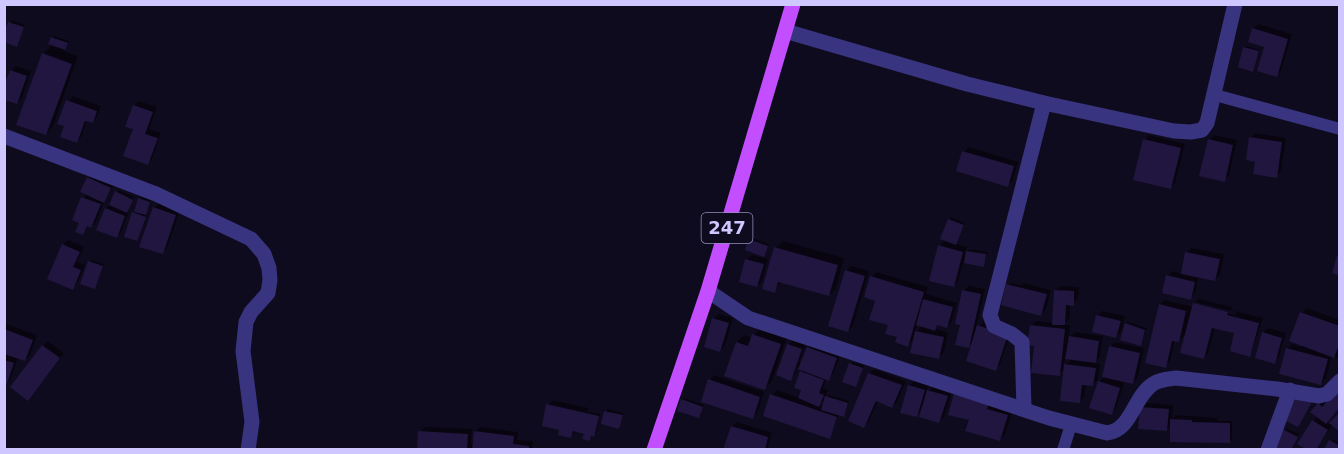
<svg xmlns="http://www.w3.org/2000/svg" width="1344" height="454" font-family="'DejaVu Sans',sans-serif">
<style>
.shadow{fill:#0007;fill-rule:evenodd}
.building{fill:#20163f}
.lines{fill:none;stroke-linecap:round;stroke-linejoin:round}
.lane{stroke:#39347f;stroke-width:12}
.street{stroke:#39347f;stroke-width:15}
.primary{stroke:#c34eff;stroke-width:15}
.labels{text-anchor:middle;stroke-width:4.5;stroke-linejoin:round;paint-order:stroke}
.shield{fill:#0f0b1e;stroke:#958fbc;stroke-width:1.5}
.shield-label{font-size:18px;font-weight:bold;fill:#cfc7ff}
</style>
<rect width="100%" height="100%" fill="#0f0b1e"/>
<!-- shadow -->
<g class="shadow">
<polygon points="12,20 25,25 16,45 4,37"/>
<polygon points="1258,24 1292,34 1281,71 1277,75 1266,46 1253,29"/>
<polygon points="54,36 69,41 63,51 78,56 53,126 46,134 43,54 53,44 52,38"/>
<polygon points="1247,46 1260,50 1253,70 1245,48"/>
<polygon points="16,66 31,71 22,98 17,103 11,71"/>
<polygon points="73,96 101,106 97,117 93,122 87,120 82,136 77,141 66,125 59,123 68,101"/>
<polygon points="139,101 157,107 149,129 161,133 152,159 147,163 135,128 134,106"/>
<polygon points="1255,133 1286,138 1281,171 1276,176 1257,160 1251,138"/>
<polygon points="1149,135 1185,144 1175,183 1171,188 1145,140"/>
<polygon points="1214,135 1237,140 1229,175 1225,180 1209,140"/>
<polygon points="969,147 1018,162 1013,180 1008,185 964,152"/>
<polygon points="93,173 115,183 104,201 96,222 91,226 89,225 83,233 81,222 83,198 87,194 88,178"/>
<polygon points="119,190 134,197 127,211 129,211 121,232 116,237 106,209"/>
<polygon points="141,197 151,200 137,240 134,213"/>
<polygon points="159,203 180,210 167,248 162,253 154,208"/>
<polygon points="951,217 965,223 956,244 967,247 965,253 970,249 988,252 983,265 963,262 958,281 953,286 940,246 945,240"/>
<polygon points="752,238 769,244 764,255 750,240"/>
<polygon points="68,240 84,247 77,262 85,265 77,283 72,288 63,245"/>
<polygon points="783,241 844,258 836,288 829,295 782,281 774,291 776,248"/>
<polygon points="1191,248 1224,254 1220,275 1215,279 1199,276 1195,293 1190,298 1167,276 1172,271 1182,274 1187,253"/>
<polygon points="752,255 768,259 762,281 757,286 741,281 747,259"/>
<polygon points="92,260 104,264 95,288 89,262"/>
<polygon points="851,266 869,271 853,326 848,331 846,271"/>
<path d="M876 272 928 287 926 294 957 303 952 321 947 326 939 324 934 329 948 332 944 352 939 357 915 338 908 345 890 324 877 300 872 277ZM917 324 922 326 915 333Z"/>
<polygon points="1010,283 1021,285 1024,283 1051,290 1046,309 1041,314 1008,285"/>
<polygon points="969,286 985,289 976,329 984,321 1012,330 1000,364 995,369 974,341 968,346 961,323 964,290"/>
<path d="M1060 286 1079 287 1078 299 1073 304H1070V318L1064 324 1070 325 1068 339 1075 332 1103 336 1100 357 1094 363 1100 364 1098 380 1093 384H1086L1084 397 1080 401 1065 368 1059 375 1036 345 1031 326 1036 321 1054 323 1055 291ZM1065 358H1072L1064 366Z"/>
<polygon points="1199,299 1232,307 1231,310 1263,318 1250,355 1236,332 1215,327 1208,353 1204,358 1187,333 1178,341 1175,340 1170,361 1165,366 1160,304 1165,300 1193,307 1195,302 1195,305 1235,315 1236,312 1195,302"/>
<polygon points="1306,308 1340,320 1340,360 1332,355 1326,378 1321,383 1288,349 1292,344 1302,347 1303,345 1291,340 1302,313"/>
<polygon points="1102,311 1125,316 1121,331 1116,336 1098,315"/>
<polygon points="719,314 733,318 725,346 720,350 714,319"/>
<polygon points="1128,322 1147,328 1140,344 1126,324"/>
<polygon points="4,323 37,335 30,355 25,360 18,357 10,380 5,385"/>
<polygon points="760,328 787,337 772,381 765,388 726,375 737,342 744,335 752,338"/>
<polygon points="1268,328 1286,333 1279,357 1274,362 1263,333"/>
<path d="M793 340 806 344 799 362 802 363 808 347 813 343 841 353 833 374 827 378 823 388 828 390 824 400 829 395 849 401 845 413 843 415 839 414 830 437 772 395 777 390 799 398 803 389 801 372 804 369 797 367 795 374 790 379 789 345ZM827 397 824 406 819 405Z"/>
<polygon points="48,341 64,353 33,394 43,346"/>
<polygon points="1115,342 1144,348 1138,377 1133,382 1125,380 1116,408 1111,413 1099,382 1103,378 1110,347"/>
<polygon points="853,362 864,366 856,386 850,364"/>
<polygon points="874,369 906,381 897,402 892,407 878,401 869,421 864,426 869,374"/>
<polygon points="714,375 764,392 758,412 753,417 710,380"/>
<polygon points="914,381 929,385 926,393 933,386 952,392 944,417 939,421 922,409 916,416 909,386"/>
<polygon points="684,398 704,405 698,416 682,400"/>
<polygon points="1323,399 1328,403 1326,422 1330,424 1340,414 1315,450 1313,421 1318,416 1319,404"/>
<polygon points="553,400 588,408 587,412 600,414 596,433 589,439 585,433 576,431 571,436 561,428 548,405"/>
<polygon points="1146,403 1173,405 1172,420 1176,415 1217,418 1217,421 1232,421 1232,439 1230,441 1172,424 1167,429 1141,408"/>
<polygon points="991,405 1012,411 1005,435 1000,439 970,419 950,413"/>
<polygon points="608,409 624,413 619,427 606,411"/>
<polygon points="737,422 772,433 767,450 725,450 732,426"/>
<polygon points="425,427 472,429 471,443 474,443 475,432 480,427 518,432 517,440 533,441 532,450 419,450 420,432"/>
<polygon points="1286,428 1299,434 1291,450 1274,448"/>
<polygon points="1333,439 1340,443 1340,450 1326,450"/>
</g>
<!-- building -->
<g class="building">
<polygon points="8,22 24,27 17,47 4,42 4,33"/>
<polygon points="1252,28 1288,39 1277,77 1257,71 1264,47 1248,42"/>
<polygon points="51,37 68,43 65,50 48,44"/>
<polygon points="1243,47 1259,51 1253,72 1238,67"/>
<polygon points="42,53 72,64 46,135 16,125"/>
<polygon points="10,70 27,76 17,104 4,100 4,86"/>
<polygon points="66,100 97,111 93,123 85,121 77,143 60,137 64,126 57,124"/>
<polygon points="133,105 153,112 145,134 158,138 148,165 123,156 133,129 125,127"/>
<polygon points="1249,137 1282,142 1277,178 1253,174 1255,162 1246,160"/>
<polygon points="1143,139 1181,148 1171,189 1133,180"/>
<polygon points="1208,139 1233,145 1225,182 1199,176"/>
<polygon points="962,151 1014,166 1008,187 956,171"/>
<polygon points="87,177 111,188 104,203 80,192"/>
<polygon points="115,191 133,200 127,213 109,205"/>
<polygon points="81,197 101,204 91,228 87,226 83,235 75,232 79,223 72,220"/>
<polygon points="138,198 150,202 146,215 134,212"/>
<polygon points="153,207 176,215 163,254 139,247"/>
<polygon points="105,208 125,216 117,238 96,230"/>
<polygon points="132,212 146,217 137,241 124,237"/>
<polygon points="948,219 964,225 956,245 940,239"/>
<polygon points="748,239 768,246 764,257 745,250"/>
<polygon points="62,244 80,252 73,267 81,270 73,290 47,279"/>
<polygon points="938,245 963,252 954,287 929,281"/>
<polygon points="774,247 838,265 829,296 778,282 775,293 762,289"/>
<polygon points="966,251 986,254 984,267 964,263"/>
<polygon points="1185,252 1220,259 1215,281 1181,274"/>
<polygon points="1337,256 1340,256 1340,276 1332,273"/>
<polygon points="745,259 764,264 757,287 739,282"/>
<polygon points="88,261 103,266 95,289 80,284"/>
<polygon points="845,270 865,276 848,332 828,326"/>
<polygon points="1166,275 1195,282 1191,300 1162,293"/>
<polygon points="870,276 924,292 908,347 895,342 897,337 885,334 888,325 869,320 875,301 864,297"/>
<polygon points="1006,284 1047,294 1041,316 1001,305"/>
<polygon points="962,290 981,294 969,348 955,345 960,325 955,324"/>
<polygon points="1054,290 1074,291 1074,306 1066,305 1065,325 1052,325"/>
<polygon points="923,299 953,307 947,328 937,325 935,331 916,325"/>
<polygon points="1193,303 1228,312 1227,315 1259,323 1250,357 1230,351 1234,333 1212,328 1204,359 1180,353"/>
<polygon points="1159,304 1186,311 1179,342 1172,341 1166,368 1145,363"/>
<polygon points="1300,312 1340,326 1340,342 1334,358 1289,341"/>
<polygon points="1096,315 1121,321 1116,338 1092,332"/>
<polygon points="712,318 729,323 720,352 704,347"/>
<polygon points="1125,323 1145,330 1141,346 1120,340"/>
<polygon points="977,325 1008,335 996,371 966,361"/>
<polygon points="1030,325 1065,329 1060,376 1031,373 1034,346 1027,345"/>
<polygon points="4,329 33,340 25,361 4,354"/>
<polygon points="915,331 944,337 939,359 910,353"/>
<polygon points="1262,332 1282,338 1275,364 1255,358"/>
<polygon points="752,334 781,344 765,390 724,376 736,342 748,346"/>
<polygon points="1069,336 1099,341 1096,363 1065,359"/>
<polygon points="787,344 802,349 791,381 776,375"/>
<polygon points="42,345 60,358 28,401 10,387"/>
<polygon points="1109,346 1140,353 1133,384 1102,377"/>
<polygon points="807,347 837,358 829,381 798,369"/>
<polygon points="1286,348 1328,359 1321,385 1279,374"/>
<polygon points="4,360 14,363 5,389 4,389"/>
<polygon points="849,363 863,368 856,387 842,382"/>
<polygon points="1064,364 1096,368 1093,386 1082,385 1080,403 1060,401"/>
<polygon points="800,371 824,380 819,393 824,395 819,407 798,398 801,390 794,388"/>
<polygon points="868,373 902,385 892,408 876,401 864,428 848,421"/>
<polygon points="708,379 760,397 753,419 701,402"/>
<polygon points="1098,381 1120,388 1112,415 1089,408"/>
<polygon points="908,385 925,390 917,417 900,413"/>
<polygon points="927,390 948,396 939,423 919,417"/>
<polygon points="1337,390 1340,392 1340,407 1326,424 1310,412 1318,403 1322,407"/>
<polygon points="954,393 989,403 987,409 1008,415 1000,441 965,431 969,420 948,415"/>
<polygon points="1296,393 1312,402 1298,427 1282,419"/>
<polygon points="770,394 837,417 830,439 763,416"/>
<polygon points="825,396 848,403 844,417 821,410"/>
<polygon points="681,399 703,407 699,418 677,411"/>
<polygon points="546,404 599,416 594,437 591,436 590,441 582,439 584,434 573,431 571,438 558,435 559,430 542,426"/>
<polygon points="1140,407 1169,409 1167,431 1138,429"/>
<polygon points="604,411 623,415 619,429 601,424"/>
<polygon points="1340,412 1340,432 1329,423"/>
<polygon points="1170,419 1192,420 1192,422 1230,423 1230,443 1170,442"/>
<polygon points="1312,420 1328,430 1316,450 1307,450 1297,444"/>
<polygon points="731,426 768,437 765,450 723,450"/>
<polygon points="1282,429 1298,437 1291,450 1272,450"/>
<polygon points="418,431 468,434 467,450 417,450"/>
<polygon points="474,431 514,436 513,444 529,446 529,450 472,450"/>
<polygon points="1329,440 1340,446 1340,450 1324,450"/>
</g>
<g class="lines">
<!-- lane -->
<g class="lane">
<polyline points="1215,95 1340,129"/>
<polyline points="1063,450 1071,425"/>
</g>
<!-- street -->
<g class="street">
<polyline points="785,31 967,84 1044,103 1174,131 1191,132 1202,130 1207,123 1235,4"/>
<polyline points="4,136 156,194 251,239 264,254 269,268 270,280 268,293 251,312 246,322 243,351 252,422 248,450"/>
<path d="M708 291 748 318 1049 418 1107 433C1132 430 1133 397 1153 384 1160 379 1168 379 1176 378L1277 389 1319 396 1327 394 1340 381"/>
<polyline points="1024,409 1022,342 1012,334 994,326 990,315 1044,103"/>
<polyline points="1268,450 1290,390"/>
</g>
<!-- primary -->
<polyline class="primary" points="654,450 708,291 793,4"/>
</g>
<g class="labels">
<!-- shield labels -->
<rect class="shield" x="701.5" y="213" width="51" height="30" rx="4.5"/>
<g class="shield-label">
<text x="727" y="234">247</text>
</g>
</g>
<!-- border -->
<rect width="1344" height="454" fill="none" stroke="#cfc7ff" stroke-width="12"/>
</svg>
